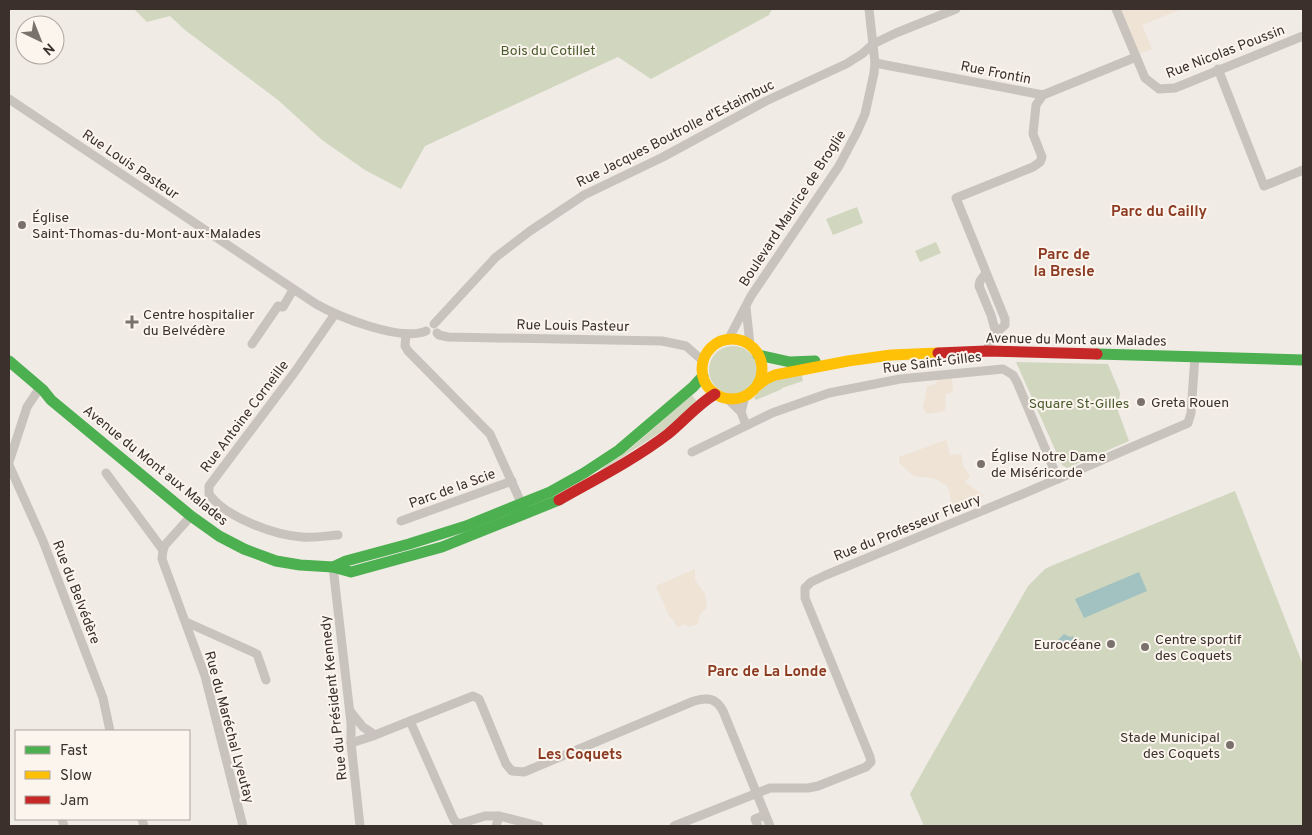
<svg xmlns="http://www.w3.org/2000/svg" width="1312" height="835" font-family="Overpass,sans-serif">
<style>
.green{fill:#d1d6bf}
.plaza{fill:#eee3d5}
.water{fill:#a1c2c1}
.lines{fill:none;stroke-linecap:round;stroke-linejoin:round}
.street{stroke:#c9c3be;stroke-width:9}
.fast{stroke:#4caf50;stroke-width:11}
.slow{stroke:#ffc107;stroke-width:11}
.jam{stroke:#c62828;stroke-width:11}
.poi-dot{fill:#7a716c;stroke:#fbf5ee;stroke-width:2}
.labels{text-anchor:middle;stroke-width:4;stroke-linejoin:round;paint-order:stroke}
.park-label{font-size:14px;fill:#4a5a2e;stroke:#fbf5ee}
.street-label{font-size:14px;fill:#3b302b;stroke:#fbf5ee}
.poi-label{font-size:14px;fill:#3b302b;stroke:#fbf5ee;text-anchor:start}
.neighbourhood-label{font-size:15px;font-weight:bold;fill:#8c3b22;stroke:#fbf5ee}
</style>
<rect width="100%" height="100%" fill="#f0ebe5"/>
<!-- green -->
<g class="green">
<polygon points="134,9 772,9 769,15 651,79 618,57 425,146 401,189 365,170 322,140 278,100 185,30 170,16 147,22"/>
<polygon points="857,207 863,223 833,235 826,219"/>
<polygon points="936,242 941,253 920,262 915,251"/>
<circle cx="733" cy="370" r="24"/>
<polygon points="1016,362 1108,364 1120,393 1118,411 1129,441 1067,468 1062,465"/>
<polygon points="801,373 803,381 782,388 782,389 756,400 754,398 767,383"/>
<polygon points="692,395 697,402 667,428 595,475 606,465 632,447"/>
<polygon points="1235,491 1303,665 1303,826 924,826 910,794 1028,586 1045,569 1051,566"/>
</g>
<!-- plaza -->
<g class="plaza">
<polygon points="1119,9 1182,9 1142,25 1152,49 1140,54"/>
<polygon points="952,378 953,392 946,394 945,411 926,414 923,408 927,386 934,385 939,379"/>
<polygon points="946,440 950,455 961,454 963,466 970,476 965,482 984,496 952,508 949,490 946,485 933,478 914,476 899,463 899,457"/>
<polygon points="695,569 695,580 705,594 707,608 700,614 698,624 689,627 685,624 677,627 672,618 670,618 656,586"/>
</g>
<!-- water -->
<g class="water">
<polygon points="1139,572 1147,591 1084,618 1075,599"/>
<polygon points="1064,634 1070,637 1073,636 1074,639 1073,647 1060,648 1058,640"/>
</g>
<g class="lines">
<!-- street -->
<g class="street">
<polyline points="1116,9 1145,78 1159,89 1175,88 1303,36"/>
<polyline points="875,63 1043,95 1136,57"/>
<polyline points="1218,69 1264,186 1303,170"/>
<path d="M9 99 316 304C339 317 401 342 426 331"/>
<polyline points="986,273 980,281 979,286 991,315 996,333 1005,325 1005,319 956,198 1033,167 1040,162 1042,157 1033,134 1036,105 1043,95"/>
<polyline points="746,307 750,345"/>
<path d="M335 314 294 373 209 486V494C225 517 274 535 302 537 314 538 326 536 338 535"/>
<polyline points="434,324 496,257 530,231 584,195 663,157 766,101 846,64 862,54 873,44 896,33 956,9"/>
<polyline points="437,333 439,335 448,337 662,341 686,346 703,361"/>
<polyline points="406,334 405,346 408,351 490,434 524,509"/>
<polyline points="728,340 751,296 839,166 857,132 865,114 874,73 875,63 869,9"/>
<polyline points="252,344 278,306 283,307 293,290"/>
<polyline points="986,351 996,333"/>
<polyline points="728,399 741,412 746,425"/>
<polyline points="741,412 745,396"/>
<polyline points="692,452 772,413 829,393 900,379 1003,369 1013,375 1017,382 1058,479"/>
<polyline points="9,462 27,407 37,392"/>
<polyline points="9,465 43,541 103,698 110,731"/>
<polyline points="106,473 163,550"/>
<polyline points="191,516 165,545 163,550 162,559 205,676 243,826"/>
<polyline points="401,521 512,481"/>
<polyline points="333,567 351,723 351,743 360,826"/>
<polyline points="186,622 257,654 266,680"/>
<polyline points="350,711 363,727 375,735"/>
<polyline points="410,721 454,820 459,824 485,816 499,816 539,826"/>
<path d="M351 743 370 737 473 696 479 699 482 706 506 764 512 771 524 772 694 701C708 697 716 698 723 711L770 826"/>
<polyline points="62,819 64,826"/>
<polyline points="142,819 144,826"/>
<polyline points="496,826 499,816"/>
<polyline points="674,826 770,788 808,788 818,786 866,767 871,762 870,757 805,598 805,588 811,582 826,575 1018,496 1188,423 1191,413 1195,356"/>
<polyline points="758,826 755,819 765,815"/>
</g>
<!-- fast -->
<g class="fast">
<polyline points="1097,354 1303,360"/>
<polyline points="758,355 790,362 815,361"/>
<polyline points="9,361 43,390 51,400 191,516 219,536 244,549 276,561 300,565 333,567 351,572 442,547 559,500"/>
<polyline points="333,567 346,561 409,544 466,526 550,492 584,473 619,450 693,387 703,376"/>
</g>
<!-- slow -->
<g class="slow">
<circle cx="732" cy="369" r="30"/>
<polyline points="757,386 766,379 775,375 848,361 891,355 938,353"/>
</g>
<!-- jam -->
<g class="jam">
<polyline points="938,353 986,351 1097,354"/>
<path d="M559 500C596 479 634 460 668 434 684 421 697 405 715 394"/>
</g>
</g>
<!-- markers -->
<g class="poi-dot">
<circle cx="22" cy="225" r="5"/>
<path d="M129.5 314.5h5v5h5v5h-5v5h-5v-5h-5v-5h5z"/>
<circle cx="1141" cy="402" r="5"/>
<circle cx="981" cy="464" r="5"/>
<circle cx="1111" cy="644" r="5"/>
<circle cx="1145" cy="647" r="5"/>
<circle cx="1230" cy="745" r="5"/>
</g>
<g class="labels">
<!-- park labels -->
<g class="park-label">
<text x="548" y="55">Bois du Cotillet</text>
<text x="1079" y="408">Square St-Gilles</text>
</g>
<!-- street labels -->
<g class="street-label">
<text transform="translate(1225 51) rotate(-21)" y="5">Rue Nicolas Poussin</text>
<text transform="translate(996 72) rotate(11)" y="5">Rue Frontin</text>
<text transform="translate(675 133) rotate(-27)" y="5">Rue Jacques Boutrolle d'Estaimbuc</text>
<text transform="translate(131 164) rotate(34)" y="5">Rue Louis Pasteur</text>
<text transform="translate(792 208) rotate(-57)" y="5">Boulevard Maurice de Broglie</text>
<text transform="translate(573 325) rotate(1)" y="5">Rue Louis Pasteur</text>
<text transform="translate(1076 339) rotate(1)" y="5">Avenue du Mont aux Malades</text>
<text transform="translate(932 362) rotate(-7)" y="5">Rue Saint-Gilles</text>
<text transform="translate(244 416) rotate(-53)" y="5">Rue Antoine Corneille</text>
<text transform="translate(156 465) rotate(39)" y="5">Avenue du Mont aux Malades</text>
<text transform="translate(452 488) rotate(-20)" y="5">Parc de la Scie</text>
<text transform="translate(907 527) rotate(-22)" y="5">Rue du Professeur Fleury</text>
<text transform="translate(77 592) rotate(69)" y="5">Rue du Belvédère</text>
<text transform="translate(333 698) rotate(-96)" y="5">Rue du Président Kennedy</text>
<text transform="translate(230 727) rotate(75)" y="5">Rue du Maréchal Lyeutay</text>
</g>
<!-- poi labels -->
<g class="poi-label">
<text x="32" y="222">Église<tspan x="32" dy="16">Saint-Thomas-du-Mont-aux-Malades</tspan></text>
<text x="143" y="319">Centre hospitalier<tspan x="143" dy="16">du Belvédère</tspan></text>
<text x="1151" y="407">Greta Rouen</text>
<text x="991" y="461">Église Notre Dame<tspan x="991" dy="16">de Miséricorde</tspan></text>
<text x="1155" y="644">Centre sportif<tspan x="1155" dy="16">des Coquets</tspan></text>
<text x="1101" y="649" text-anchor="end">Eurocéane</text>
<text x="1220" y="742" text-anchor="end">Stade Municipal<tspan x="1220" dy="16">des Coquets</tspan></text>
</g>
<!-- neighbourhood labels -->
<g class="neighbourhood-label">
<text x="1159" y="216">Parc du Cailly</text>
<text x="1064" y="259">Parc de<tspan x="1064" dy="17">la Bresle</tspan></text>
<text x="767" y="676">Parc de La Londe</text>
<text x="580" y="759">Les Coquets</text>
</g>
</g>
<!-- border -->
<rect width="1312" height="835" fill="none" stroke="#3b302b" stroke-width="20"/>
<!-- legend -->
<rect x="15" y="730" width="175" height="90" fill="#fbf5ee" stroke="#aea6a0"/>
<rect x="25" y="746" width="25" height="8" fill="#4caf50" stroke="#aea6a0"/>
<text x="60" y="755" font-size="15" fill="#3b302b">Fast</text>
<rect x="25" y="771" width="25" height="8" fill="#ffc107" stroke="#aea6a0"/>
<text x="60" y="780" font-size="15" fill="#3b302b">Slow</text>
<rect x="25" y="796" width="25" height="8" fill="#c62828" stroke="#aea6a0"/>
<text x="60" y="805" font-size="15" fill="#3b302b">Jam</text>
<!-- north arrow -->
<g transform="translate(40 40) rotate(137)"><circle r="24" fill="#fbf5ee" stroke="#aea6a0"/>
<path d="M0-4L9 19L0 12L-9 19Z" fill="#7a716c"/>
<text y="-8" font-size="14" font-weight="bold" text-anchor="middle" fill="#3b302b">N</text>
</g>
</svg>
